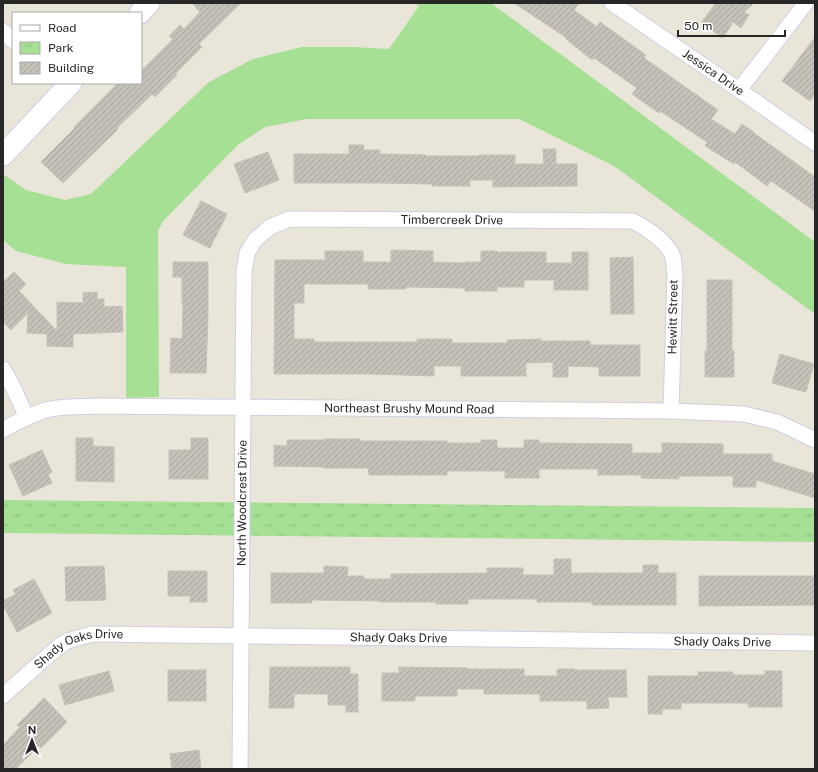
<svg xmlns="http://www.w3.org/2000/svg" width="818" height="772" font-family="'Public Sans',sans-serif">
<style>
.grass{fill:#a5e095}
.park{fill:url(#park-tufts)}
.building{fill:url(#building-hatch);stroke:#c5c1b3}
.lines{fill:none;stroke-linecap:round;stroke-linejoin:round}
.street-casing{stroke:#cecfe0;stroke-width:17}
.secondary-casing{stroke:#cecfe0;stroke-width:23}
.street{stroke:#fff;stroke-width:15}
.secondary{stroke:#fff;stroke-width:21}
.labels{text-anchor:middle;stroke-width:3;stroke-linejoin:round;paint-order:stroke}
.street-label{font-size:12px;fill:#272727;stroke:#fff}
</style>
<defs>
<pattern id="park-tufts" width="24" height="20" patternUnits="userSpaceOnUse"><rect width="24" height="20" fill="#a5e095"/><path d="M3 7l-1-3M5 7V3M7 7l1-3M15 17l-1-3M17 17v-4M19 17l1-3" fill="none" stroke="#8ec080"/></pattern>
<pattern id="building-hatch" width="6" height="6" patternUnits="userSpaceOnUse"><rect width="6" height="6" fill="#c5c1b8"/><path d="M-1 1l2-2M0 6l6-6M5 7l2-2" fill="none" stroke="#a9a69e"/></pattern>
</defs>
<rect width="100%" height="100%" fill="#eae5d9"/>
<!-- grass -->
<polygon class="grass" points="414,3 491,3 815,242 815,314 614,166 519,119 307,119 265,127 239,144 163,221 158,231 159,397 126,398 126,267 66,264 16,251 3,240 3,174 26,190 65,200 91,194 209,82 253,59 302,47 353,47 389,49 419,6"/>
<!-- park -->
<polygon class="park" points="3,500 815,508 815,542 3,533"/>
<!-- building -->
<g class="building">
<polygon points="192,3 241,3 199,44 202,47 175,74 177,75 155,97 152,94 117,128 118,129 63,183 41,162 75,128 74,127 118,83 141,83 141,71 173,39 169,36 180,25 184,29 200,12"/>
<polygon points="514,3 579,3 574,10 597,27 600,22 646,55 644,58 718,110 711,119 735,134 742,124 754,132 754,133 815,177 815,211 771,181 767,186 735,162 734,164 705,146 707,142 660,111 659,113 632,94 637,88 594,58 592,60 566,39 567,38"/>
<polygon points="716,3 754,3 744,12 749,15 741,28 733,22 723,38 701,23"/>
<polygon points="815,37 815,94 810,101 782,81"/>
<polygon points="349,145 364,145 363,150 380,150 380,154 426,155 426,156 479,156 479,155 515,155 515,164 544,164 543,149 556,149 556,164 577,164 577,186 493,187 493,180 470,180 470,186 432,186 432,184 379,183 294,183 294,154 349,154"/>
<polygon points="268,152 279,180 245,193 234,164"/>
<polygon points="201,201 227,214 210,248 183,235"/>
<polygon points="391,250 433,251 433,262 465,263 465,262 481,262 481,251 497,251 497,252 546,252 546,263 572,263 572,252 588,252 588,290 554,290 554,280 524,280 524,287 497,287 497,291 465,291 465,288 406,287 406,289 368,289 368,284 304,284 304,303 294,303 294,339 314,339 314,342 417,342 417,339 452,339 452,343 507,343 507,340 541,339 541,341 590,341 590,345 640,345 640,376 599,376 599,367 568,366 568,377 553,377 553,362 526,363 526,376 461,376 461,366 434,366 434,376 370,374 274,374 275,260 325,260 325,251 363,251 363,262 391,262"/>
<polygon points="633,257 634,314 611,314 610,258"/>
<polygon points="173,262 208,262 208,315 206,373 170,373 171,338 182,339 183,304 182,304 182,277 173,277"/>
<polygon points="14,272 26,284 19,291 57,331 57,302 83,303 83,293 97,292 97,299 104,299 104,307 122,306 123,332 73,334 73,347 47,346 47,334 27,333 28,313 11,330 3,322 3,282"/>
<polygon points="707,280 732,280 732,351 734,351 734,377 705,377 705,351 707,351"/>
<polygon points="780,354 814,364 806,392 772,383"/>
<polygon points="76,438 93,438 93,446 114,447 114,482 76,481"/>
<polygon points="191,438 208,438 208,479 169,479 169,450 191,450"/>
<polygon points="324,439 360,439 360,441 447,441 447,443 481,443 481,440 497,440 497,448 524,448 524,440 539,440 539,443 632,444 632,453 662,453 662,443 723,444 723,454 772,454 772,461 815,474 815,498 756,480 756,487 733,487 733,476 679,476 679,479 641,478 641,475 598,475 598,469 539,469 539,478 505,478 505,471 447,471 447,475 369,475 368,468 324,468 324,467 274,466 274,445 287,446 287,440 324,440"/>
<polygon points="42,450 52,472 48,474 52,483 23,496 9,465"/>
<polygon points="554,559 571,559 571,573 643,573 643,565 658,565 658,573 676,573 676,605 592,605 592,602 537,602 537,599 468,599 468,604 436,604 436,602 380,602 380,601 312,600 312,603 271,603 271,573 324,573 324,566 348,567 347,576 364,576 364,579 391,579 391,574 487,573 487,568 523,568 523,575 554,575"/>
<polygon points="104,566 106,600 66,601 65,567"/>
<polygon points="168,571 207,571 207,602 190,602 190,596 168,596"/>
<polygon points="699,576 815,576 815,605 699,606"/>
<polygon points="34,579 52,613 17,632 3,605 3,601 16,594 13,590"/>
<polygon points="270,667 350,667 350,674 358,674 358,712 346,712 346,705 328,705 328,694 294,694 294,708 269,708"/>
<polygon points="399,667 467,668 467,669 524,669 524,676 557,676 557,669 575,669 575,670 626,670 627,697 608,697 609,708 587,709 587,701 540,701 540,694 484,694 484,689 457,689 457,696 415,696 415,701 382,701 382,673 399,673"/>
<rect x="168" y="670" width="38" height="31"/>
<polygon points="109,671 114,691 65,705 59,685"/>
<polygon points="765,671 782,671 782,707 748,707 748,703 681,703 681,709 662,709 662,714 648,714 648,676 698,676 698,672 733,672 733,675 765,675"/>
<polygon points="44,698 67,722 41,748 39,746 16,769 3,769 3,745 20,727 17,725"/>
<polygon points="199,750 201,769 172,769 170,754"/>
</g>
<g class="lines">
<!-- street casing -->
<g class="street-casing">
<g id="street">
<path id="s1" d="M612 3 739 90 815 143"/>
<polyline points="3,31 13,41"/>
<polyline points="739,90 806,3"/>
<polyline points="3,369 13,387 27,418"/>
<path id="s2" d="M3 430C14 423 33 414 46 410 62 406 80 407 97 406L671 411 744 414 777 422 815 440"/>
<path id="s3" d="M3 696 15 685 57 648 67 641 92 634 815 643"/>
<path id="s4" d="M240 769 244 272 247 253 255 240 270 227 289 219 633 221C646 228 668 242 673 257 674 262 674 268 675 273L671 411"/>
</g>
</g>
<!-- secondary casing -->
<g class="secondary-casing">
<g id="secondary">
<polyline points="140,13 149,3"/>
<polyline points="3,155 71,83"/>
</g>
</g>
<!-- street -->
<use href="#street" class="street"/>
<!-- secondary -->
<use href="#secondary" class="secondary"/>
</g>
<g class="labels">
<!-- street labels -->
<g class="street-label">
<text dy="4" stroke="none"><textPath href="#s1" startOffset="123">Jessica Drive</textPath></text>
<text dy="4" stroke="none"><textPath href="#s4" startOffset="735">Timbercreek Drive</textPath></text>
<text transform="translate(673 317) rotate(-89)" y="4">Hewitt Street</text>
<text dy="4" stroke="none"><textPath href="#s2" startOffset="411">Northeast Brushy Mound Road</textPath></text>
<text dy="4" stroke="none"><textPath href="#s4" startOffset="266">North Woodcrest Drive</textPath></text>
<text dy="4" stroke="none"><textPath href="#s3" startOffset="417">Shady Oaks Drive</textPath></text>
<text dy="4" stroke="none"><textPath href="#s3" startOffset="741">Shady Oaks Drive</textPath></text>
<text dy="4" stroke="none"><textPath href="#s3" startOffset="93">Shady Oaks Drive</textPath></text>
</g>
</g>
<!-- border -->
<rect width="818" height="772" fill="none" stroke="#272727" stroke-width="8"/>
<!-- legend -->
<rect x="12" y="12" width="130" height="72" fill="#ffffff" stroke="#a9a9a9"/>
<rect x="20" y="25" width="20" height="6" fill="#ffffff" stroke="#a9a9a9"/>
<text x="48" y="32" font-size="12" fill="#272727">Road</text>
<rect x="20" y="42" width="20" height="12" fill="url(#park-tufts)" stroke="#a9a9a9"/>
<text x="48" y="52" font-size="12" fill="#272727">Park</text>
<rect x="20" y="62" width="20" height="12" fill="url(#building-hatch)" stroke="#a9a9a9"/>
<text x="48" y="72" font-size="12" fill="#272727">Building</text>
<!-- north arrow -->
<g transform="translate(32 740)" stroke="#ffffff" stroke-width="3" paint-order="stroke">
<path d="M0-3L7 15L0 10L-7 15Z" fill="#272727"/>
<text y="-6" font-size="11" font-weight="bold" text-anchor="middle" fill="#272727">N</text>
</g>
<!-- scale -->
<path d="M678 30v6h107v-6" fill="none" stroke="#272727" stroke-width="2"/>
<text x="684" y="30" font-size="12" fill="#272727" stroke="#ffffff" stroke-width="3" paint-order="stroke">50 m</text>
</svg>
